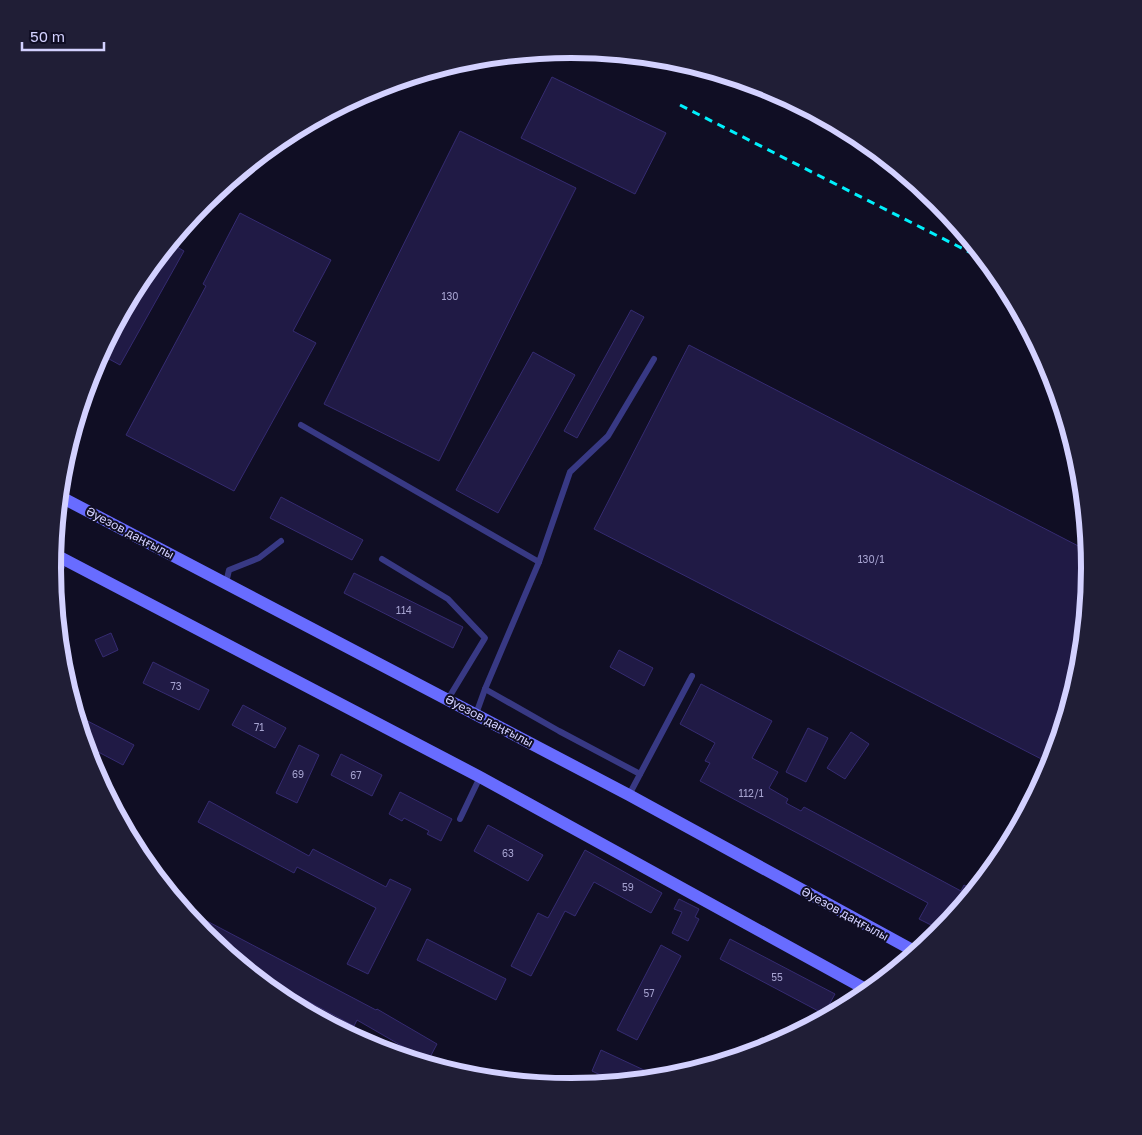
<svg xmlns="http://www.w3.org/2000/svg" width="1142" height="1135" font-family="'Golos Text',sans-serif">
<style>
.building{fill:#201a45;stroke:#352b71}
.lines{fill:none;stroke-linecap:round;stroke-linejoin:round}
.service{stroke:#383984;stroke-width:6}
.secondary{stroke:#686cff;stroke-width:12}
.rail{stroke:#00f0fc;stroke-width:3;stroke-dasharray:8 6;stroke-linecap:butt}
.labels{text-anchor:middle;stroke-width:4;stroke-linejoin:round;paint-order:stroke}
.number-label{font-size:10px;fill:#a6a3d0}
.street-label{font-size:12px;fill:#d3d1ff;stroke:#100e24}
.rim{fill:none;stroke:#d3d1ff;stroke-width:6}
</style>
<rect width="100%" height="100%" fill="#100e24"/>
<!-- building -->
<g class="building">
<polygon points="552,77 666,133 635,194 521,138"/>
<polygon points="460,131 576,188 439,461 324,404"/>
<polygon points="240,213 331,260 293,331 316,343 234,491 126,435 206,286 203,284"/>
<polygon points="170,243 184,251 120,365 100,354 140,279"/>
<polygon points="631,310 644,317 577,438 564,431"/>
<polygon points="689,345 1088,551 1090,568 1080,669 1051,764 594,529"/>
<polygon points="533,352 575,375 498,513 456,490"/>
<polygon points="281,497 363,540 352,560 270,518"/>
<polygon points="354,573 463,627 453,648 344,593"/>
<polygon points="111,633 118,650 103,657 95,640"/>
<polygon points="619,650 653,668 644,686 610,667"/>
<polygon points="153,662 209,690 199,710 143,683"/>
<polygon points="701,684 772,721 752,758 778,772 769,788 788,799 786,803 801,811 804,807 961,891 964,885 974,890 962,905 956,902 941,930 919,919 928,903 700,781 710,763 705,761 715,743 680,724"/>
<polygon points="243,705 286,728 275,748 232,725"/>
<polygon points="76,715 134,745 123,765 85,745"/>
<polygon points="808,728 828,738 806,782 786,772"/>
<polygon points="851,732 869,744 845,779 827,768"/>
<polygon points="299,745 319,755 297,803 276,793"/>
<polygon points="341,754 382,775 372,796 331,775"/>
<polygon points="400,792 452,819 441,841 427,834 429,831 404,818 402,821 389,814"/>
<polygon points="209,801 309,856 313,849 386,887 390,879 411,889 368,974 347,964 376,908 297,867 294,873 198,822"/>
<polygon points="488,825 543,855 528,881 474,851"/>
<polygon points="585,850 662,893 651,913 594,882 575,916 565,911 531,976 511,966 538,913 548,918"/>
<polygon points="679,899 699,909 695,917 699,919 688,941 672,933 682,912 674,909"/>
<polygon points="184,909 376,1010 377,1009 437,1044 428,1061 357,1020 354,1026 244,967 204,934"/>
<polygon points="427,939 506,979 496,1000 417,960"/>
<polygon points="730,939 835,994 824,1014 720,959"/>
<polygon points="661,945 681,956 637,1040 617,1030"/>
<polygon points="601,1050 646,1071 642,1079 615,1082 592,1071"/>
</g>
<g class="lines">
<!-- service -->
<g class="service">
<polyline points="301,425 539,562 570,472 608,436 654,359"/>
<polyline points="382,559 448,599 485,638 448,699"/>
<polyline points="54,582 65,561"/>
<polyline points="226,583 229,570 259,558 281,541"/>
<polyline points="485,689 559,731 640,774"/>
<polyline points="476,714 485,689 539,562"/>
<polyline points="629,795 692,676"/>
<polyline points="460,819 480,777"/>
</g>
<!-- secondary -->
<g class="secondary">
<polyline points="59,496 629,795 916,952"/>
<polyline points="54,554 480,777 869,991"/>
</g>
<!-- rail -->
<polyline class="rail" points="680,105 987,261"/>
</g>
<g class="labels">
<!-- number labels -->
<g class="number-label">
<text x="450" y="300">130</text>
<text x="871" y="563">130/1</text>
<text x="404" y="614">114</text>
<text x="176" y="690">73</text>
<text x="259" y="731">71</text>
<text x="298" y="778">69</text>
<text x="356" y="779">67</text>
<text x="751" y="797">112/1</text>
<text x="508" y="857">63</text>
<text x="628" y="891">59</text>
<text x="777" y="981">55</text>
<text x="649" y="997">57</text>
</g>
<!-- street labels -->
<g class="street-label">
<text transform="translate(130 533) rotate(28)" y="4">Әуезов даңғылы</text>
<text transform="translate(489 721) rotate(28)" y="4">Әуезов даңғылы</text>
<text transform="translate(845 914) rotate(29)" y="4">Әуезов даңғылы</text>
</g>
</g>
<!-- crop -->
<path d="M0 0H1142V1135H0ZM61 568a510 510 0 1 1 1020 0a510 510 0 1 1-1020 0Z" fill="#201e36" fill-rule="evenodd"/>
<path class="rim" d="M61 568a510 510 0 1 1 1020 0a510 510 0 1 1-1020 0Z"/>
<!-- scale -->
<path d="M22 42v8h82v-8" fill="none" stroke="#d3d1ff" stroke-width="2.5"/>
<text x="30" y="42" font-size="15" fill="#d3d1ff" stroke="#100e24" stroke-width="4" paint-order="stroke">50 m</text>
</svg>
